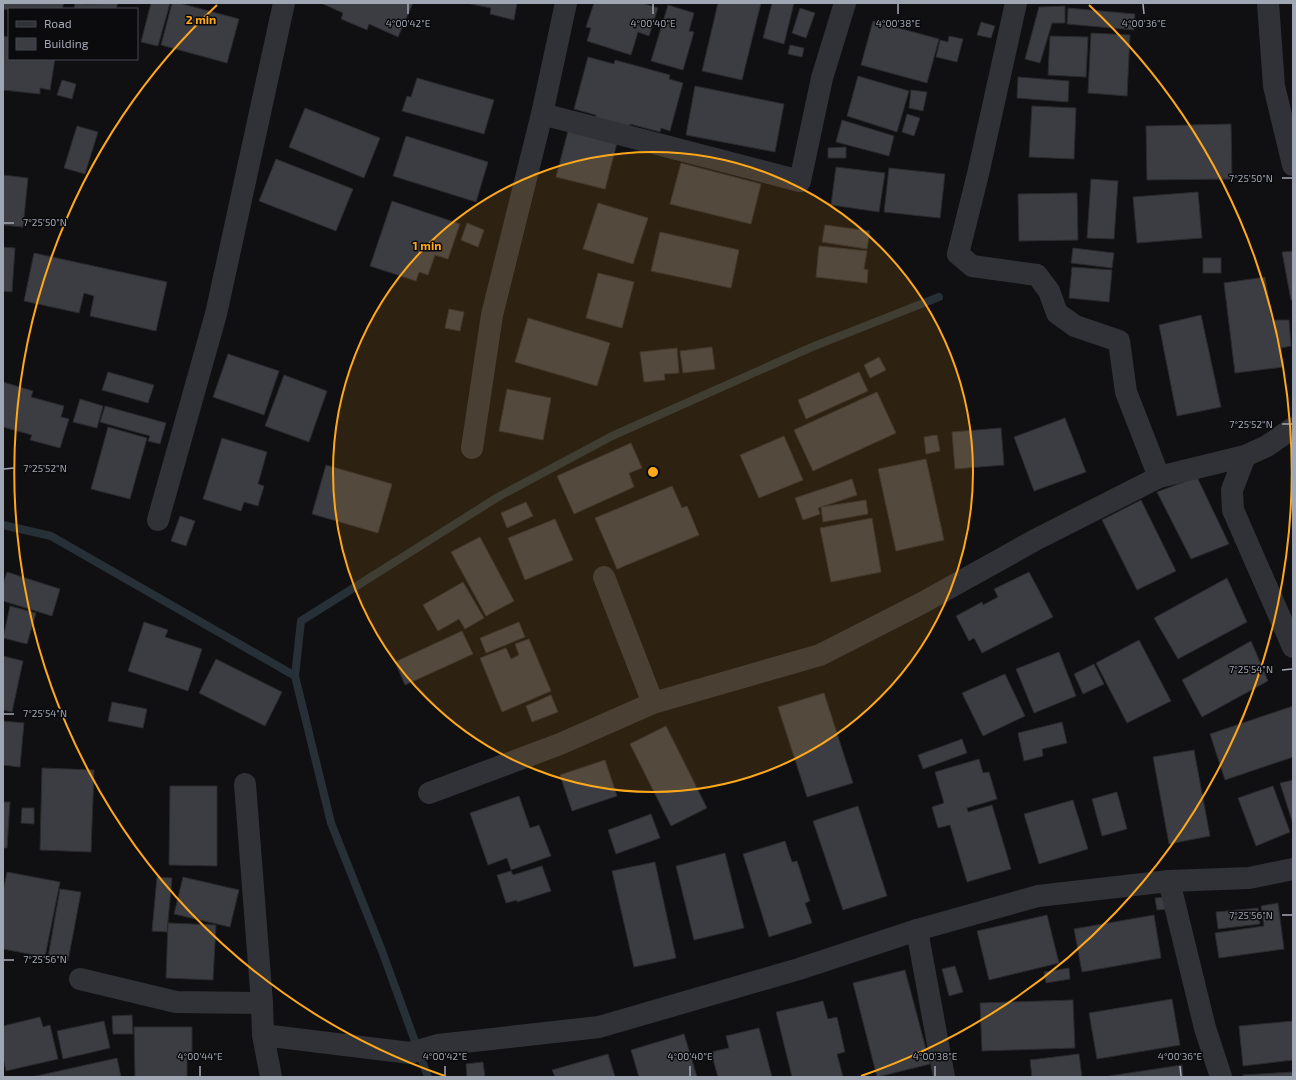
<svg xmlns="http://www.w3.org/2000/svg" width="1296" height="1080" font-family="'Exo 2',sans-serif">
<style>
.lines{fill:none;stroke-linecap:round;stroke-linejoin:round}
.stream{stroke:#263036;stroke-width:8}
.building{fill:#3c3d42;stroke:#2a2a2e}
.minor{stroke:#313237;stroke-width:22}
.ticks{fill:none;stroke:#a0a7b4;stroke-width:1.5}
.ring{fill:none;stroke:#ffa81b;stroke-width:2}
.ticks-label{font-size:10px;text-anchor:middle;fill:#a0a7b4;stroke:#0b0b0d;stroke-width:3;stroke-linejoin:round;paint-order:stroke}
.centre{fill:#ffa81b;stroke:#0b0b0d;stroke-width:2}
.ring-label{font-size:12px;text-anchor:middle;font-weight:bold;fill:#ffa81b;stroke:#0b0b0d;stroke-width:3;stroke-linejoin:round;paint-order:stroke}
</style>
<rect width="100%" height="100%" fill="#101012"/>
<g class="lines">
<!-- stream -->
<g class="stream">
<polyline points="3,525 51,536 295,676 331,823 382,951 428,1077"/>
<polyline points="295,676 301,621 498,497 612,436 812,347 939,297"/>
</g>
</g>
<!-- building -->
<g class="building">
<polygon points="3,3 64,3 62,9 9,10 3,9"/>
<polygon points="75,3 84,4 118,3 116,9 74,9"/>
<polygon points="151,3 170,3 158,46 141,42"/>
<polygon points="172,3 179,3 239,19 227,63 161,45"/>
<polygon points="321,3 413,3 398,37 369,24 367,30 341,19 343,13"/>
<polygon points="466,3 517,3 514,20 490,14 491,8"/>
<polygon points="594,3 642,3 658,8 649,36 638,32 631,55 587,41 591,28 586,27"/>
<polygon points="718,3 761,3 742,80 702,71"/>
<polygon points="772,3 794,3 784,44 763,38"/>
<polygon points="668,5 694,13 689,31 694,32 683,70 651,61"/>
<polygon points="1065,6 1065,23 1052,23 1040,63 1025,59 1039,7"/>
<polygon points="800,8 815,13 806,38 792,33"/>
<polygon points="1068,8 1135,14 1134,30 1067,24"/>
<polygon points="873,21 939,39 927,83 861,65"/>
<polygon points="981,22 995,26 991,38 977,35"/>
<polygon points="1091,33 1130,35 1127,96 1088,93"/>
<polygon points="3,36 9,37 9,59 55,59 50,90 40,88 40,94 3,90"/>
<polygon points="949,36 963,39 957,62 936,57 940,40 948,42"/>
<polygon points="1050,36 1088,37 1086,77 1048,75"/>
<polygon points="790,45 804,48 802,57 788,54"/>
<polygon points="588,57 614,64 615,60 670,75 669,79 683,83 670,131 661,128 660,132 630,124 629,128 595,119 596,115 574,109"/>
<polygon points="858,76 909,91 897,132 847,116"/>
<polygon points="1018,77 1069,81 1068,102 1017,98"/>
<polygon points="417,78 494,100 484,134 402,111 407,96 411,97"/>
<polygon points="62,80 76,84 72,99 57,95"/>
<polygon points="695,86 784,104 775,152 686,135"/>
<polygon points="911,90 927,92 923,111 909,108"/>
<polygon points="1032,106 1076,108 1074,159 1029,157"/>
<polygon points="305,108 380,138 364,178 289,147"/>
<polygon points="907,114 920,118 914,136 902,132"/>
<polygon points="842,120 894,136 889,156 836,142"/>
<polygon points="1231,124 1232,179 1147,180 1146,126"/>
<polygon points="77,126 98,132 85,174 64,168"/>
<polygon points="568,131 617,143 605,189 556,177"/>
<polygon points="406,136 488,162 476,202 393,176"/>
<polygon points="846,147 846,158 828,158 828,148"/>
<polygon points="276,159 353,189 336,231 259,201"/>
<polygon points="681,163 761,184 751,224 670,204"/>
<polygon points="836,167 885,173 879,212 831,205"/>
<polygon points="889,168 945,174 940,218 884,212"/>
<polygon points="3,175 28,178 23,227 3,225"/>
<polygon points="1091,179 1118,181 1114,239 1087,238"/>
<polygon points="1198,192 1202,238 1137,243 1133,197"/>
<polygon points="1077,193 1078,240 1019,241 1018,194"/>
<polygon points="392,201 460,224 448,259 435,255 428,275 419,272 416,281 370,266"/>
<polygon points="598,203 648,218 633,264 583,249"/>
<polygon points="467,223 484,230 478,247 461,240"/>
<polygon points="825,225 870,231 867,249 822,242"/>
<polygon points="660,232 739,250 731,288 651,271"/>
<polygon points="819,246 867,251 864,269 868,270 867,283 816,277"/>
<polygon points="3,247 15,248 12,292 3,291"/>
<polygon points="1073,248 1114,253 1112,268 1071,263"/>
<polygon points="1293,251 1293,300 1291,300 1282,252"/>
<polygon points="34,253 167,282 156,331 90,316 94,296 84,293 79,313 24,301"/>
<rect x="1203" y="258" width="18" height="15"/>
<polygon points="1072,267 1112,270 1109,302 1069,298"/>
<polygon points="598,273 634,282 622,328 586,318"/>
<polygon points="1265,277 1272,320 1289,320 1291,346 1281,348 1283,367 1235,373 1224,283"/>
<polygon points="449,309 464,312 460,331 445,328"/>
<polygon points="1201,315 1221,407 1177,416 1159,325"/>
<polygon points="528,318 610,343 597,386 515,362"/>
<polygon points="712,347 715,369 683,373 680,351"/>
<polygon points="677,348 679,373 664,374 665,380 644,382 640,352"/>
<polygon points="228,354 279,371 264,415 213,397"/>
<polygon points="879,357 886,370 870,378 864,365"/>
<polygon points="108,372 154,385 148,403 102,390"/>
<polygon points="859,372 868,391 806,419 798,400"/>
<polygon points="284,375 327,391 309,442 265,426"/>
<polygon points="3,382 33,391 31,397 64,406 61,417 69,419 60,448 30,440 32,435 3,427"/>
<polygon points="507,389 551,398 543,440 499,431"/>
<polygon points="877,392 896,433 813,471 794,430"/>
<polygon points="80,399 103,406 97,428 73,422"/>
<polygon points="105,406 166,423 160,444 148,441 150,436 100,422"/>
<polygon points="1065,418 1086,472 1034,491 1014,437"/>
<polygon points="108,427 147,438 130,499 91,489"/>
<polygon points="1001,428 1004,465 955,469 952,432"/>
<polygon points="937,435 940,451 926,454 924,437"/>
<polygon points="784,436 803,480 759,498 740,455"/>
<polygon points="222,438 267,452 258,484 264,486 258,506 244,502 241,511 203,499"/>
<polygon points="631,443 642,468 629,473 634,487 574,514 557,476"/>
<polygon points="926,459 944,540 896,551 878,469"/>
<polygon points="326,465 392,484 378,533 312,514"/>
<polygon points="1197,477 1229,544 1191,559 1157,492"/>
<polygon points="852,479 857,495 818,508 820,514 803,520 795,498"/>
<polygon points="672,486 682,508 687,506 699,535 617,569 595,518"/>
<polygon points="866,500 868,514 823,522 821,507"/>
<polygon points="1141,500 1176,571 1137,590 1102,520"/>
<polygon points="526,502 533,516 507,528 501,513"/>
<polygon points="180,516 195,521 186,546 171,541"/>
<polygon points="872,518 881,572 831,582 820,528"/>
<polygon points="555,519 573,560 525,580 508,538"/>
<polygon points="480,537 514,601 486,616 451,552"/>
<polygon points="7,572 60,589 52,616 3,601 3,584"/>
<polygon points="1029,572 1053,617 982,653 974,638 969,641 956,616 982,602 983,605 998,597 994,589"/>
<polygon points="1227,578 1247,622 1178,659 1154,618"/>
<polygon points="463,582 484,618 465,629 459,619 438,631 423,605"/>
<polygon points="10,606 36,613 27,644 3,638"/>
<polygon points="144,622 168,630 165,637 202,649 188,691 128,671"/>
<polygon points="519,622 525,637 486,653 480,638"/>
<polygon points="462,631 473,654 405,685 395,662"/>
<polygon points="529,639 551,691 502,712 480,658 506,648 511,659 519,655 515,644"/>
<polygon points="1139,640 1171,701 1127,723 1096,663"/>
<polygon points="1251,641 1268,681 1202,717 1182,680"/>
<polygon points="1059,652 1076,696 1034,713 1016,669"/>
<polygon points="3,656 23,661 12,712 3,710"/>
<polygon points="216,659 282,692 265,726 199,693"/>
<polygon points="1094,664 1104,684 1083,694 1074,674"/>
<polygon points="1005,674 1025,716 983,736 962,693"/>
<polygon points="824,693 853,783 807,797 778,707"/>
<polygon points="551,695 558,712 532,722 526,706"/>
<polygon points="112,702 147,709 143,728 108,721"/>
<polygon points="1293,706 1293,757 1225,780 1210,734"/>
<polygon points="3,721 24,723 20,767 3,765"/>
<polygon points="1062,722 1067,743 1042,749 1043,756 1024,761 1018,733"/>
<polygon points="666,726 707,808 671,826 630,744"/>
<polygon points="962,739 967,753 923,769 918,755"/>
<polygon points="1194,750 1210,836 1169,844 1153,757"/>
<polygon points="979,759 983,773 989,772 997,799 967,808 968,812 992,805 1011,869 967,882 950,825 938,828 932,807 944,803 935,772"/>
<polygon points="605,760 617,796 572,811 560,775"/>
<polygon points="42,768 94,770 91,852 40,850"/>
<polygon points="1293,780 1293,824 1280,783"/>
<polygon points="170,786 217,786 217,866 169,865"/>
<polygon points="1273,786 1290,832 1256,846 1238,798"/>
<polygon points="1117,792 1127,829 1102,836 1092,799"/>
<polygon points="519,796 530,828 539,825 551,856 511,870 507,858 488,865 470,813"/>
<polygon points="1073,800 1088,849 1039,864 1024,814"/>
<polygon points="3,802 10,802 7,848 3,848"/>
<polygon points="858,806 887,896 843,910 813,821"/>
<polygon points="22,808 34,808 34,824 21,823"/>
<polygon points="651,814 660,838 616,854 608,830"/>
<polygon points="785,841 792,862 797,861 810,901 805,903 812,923 769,937 743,854"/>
<polygon points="725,853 744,928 694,940 676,866"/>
<polygon points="655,862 676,958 634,967 612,871"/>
<polygon points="542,866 551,891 517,902 517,900 506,903 497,875 511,871 513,875"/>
<polygon points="7,872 60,882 45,957 3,949 3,891"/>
<polygon points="157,877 172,878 167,932 152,931"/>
<polygon points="183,877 239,890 230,927 174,914"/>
<polygon points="60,889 81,892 68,961 48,957"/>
<polygon points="1168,897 1169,909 1157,910 1155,898"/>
<polygon points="1278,903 1284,949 1219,958 1215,933 1264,926 1261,906"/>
<polygon points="1258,908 1260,924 1218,929 1216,912"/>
<polygon points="1047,915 1059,963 989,980 977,931"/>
<polygon points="1154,915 1161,958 1082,972 1074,929"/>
<polygon points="168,923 216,925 213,980 166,978"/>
<polygon points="955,966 963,992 949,996 942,969"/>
<polygon points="1069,968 1070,979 1046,983 1044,972"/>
<polygon points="905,970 930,1064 877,1077 853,983"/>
<polygon points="1172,999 1180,1045 1097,1059 1089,1013"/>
<polygon points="1073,1000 1075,1048 982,1051 980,1003"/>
<polygon points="823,1001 828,1019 837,1017 845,1052 837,1054 843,1077 792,1077 776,1012"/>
<polygon points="132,1015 133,1034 113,1034 112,1016"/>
<polygon points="40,1017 43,1027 50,1025 58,1059 6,1071 3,1058 3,1026"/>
<polygon points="104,1021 110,1048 63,1059 57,1031"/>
<polygon points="1293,1021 1293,1060 1243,1066 1239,1026"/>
<polygon points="134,1027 192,1027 192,1056 187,1056 187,1077 135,1077"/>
<polygon points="759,1028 772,1077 718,1077 711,1052 729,1048 726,1036"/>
<polygon points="684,1034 697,1077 639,1077 631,1050"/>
<polygon points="608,1054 615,1077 555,1077 552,1070"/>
<polygon points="1079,1054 1082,1077 1032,1077 1030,1060"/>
<polygon points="117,1058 121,1077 32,1077"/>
<polygon points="483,1062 485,1077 467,1077 466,1064"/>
<polygon points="1182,1065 1183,1077 1109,1077 1109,1076"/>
<polygon points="1293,1072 1293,1077 1243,1077 1243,1075"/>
</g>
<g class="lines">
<!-- minor -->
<g class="minor">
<polyline points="1016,3 978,174 958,254 972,266 1037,275 1049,291 1057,313 1075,326 1119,341 1126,392 1159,477"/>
<polyline points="1268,3 1274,86 1293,165"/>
<polyline points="542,114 800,181 822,78 845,3"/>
<polyline points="472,448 492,315 542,114 566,3"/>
<polyline points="1245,456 1232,490 1233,510 1293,647"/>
<polyline points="158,520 216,314 284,3"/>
<polyline points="604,577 653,703"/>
<polyline points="245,784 262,1003 263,1035 271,1077"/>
<polyline points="429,793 560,744 653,703 820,655 922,603 1037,539 1159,477 1245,456 1267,446 1293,428"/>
<polyline points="1169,881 1205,1028 1221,1077"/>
<polyline points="917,930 944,1077"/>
<polyline points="80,979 176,1002 262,1003"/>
<polyline points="263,1035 410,1053 438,1045 599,1027 799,969 917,930 1038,896 1169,881 1249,878 1293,869"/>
</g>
</g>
<!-- ticks -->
<path class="ticks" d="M408 4V14M653 4V14M898 4V14M1143 4 1144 14M1282 178H1292M4 223H14M1282 424H1292M4 469 14 468M1282 670 1292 669M4 714H14M1282 915H1292M4 960H14M200 1066V1076M445 1066V1076M690 1066V1076M935 1066V1076M1180 1066 1181 1076"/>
<!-- distance rings -->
<circle cx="653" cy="472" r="320" fill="#ffa81b" fill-opacity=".12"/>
<g class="ring">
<circle cx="653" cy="472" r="320"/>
<path d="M445 1076A639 639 0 0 1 217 5M1089 5A639 639 0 0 1 861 1076"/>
</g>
<g class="ticks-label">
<text x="408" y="27">4°00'42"E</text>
<text x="653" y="27">4°00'40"E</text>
<text x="898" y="27">4°00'38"E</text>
<text x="1144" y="27">4°00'36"E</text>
<text x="1251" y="182">7°25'50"N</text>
<text x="45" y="226">7°25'50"N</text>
<text x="1251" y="428">7°25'52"N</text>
<text x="45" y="472">7°25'52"N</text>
<text x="1251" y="673">7°25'54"N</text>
<text x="45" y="717">7°25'54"N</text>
<text x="1251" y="919">7°25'56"N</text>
<text x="45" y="963">7°25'56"N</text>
<text x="200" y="1060">4°00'44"E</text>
<text x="445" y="1060">4°00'42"E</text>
<text x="690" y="1060">4°00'40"E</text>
<text x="935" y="1060">4°00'38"E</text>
<text x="1180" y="1060">4°00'36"E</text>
</g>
<circle cx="653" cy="472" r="6" class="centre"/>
<g class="ring-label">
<text x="201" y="24">2 min</text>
<text x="427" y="250">1 min</text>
</g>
<!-- border -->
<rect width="1296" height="1080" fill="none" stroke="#a0a7b4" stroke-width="8"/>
<!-- legend -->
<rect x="8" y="8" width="130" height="52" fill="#0b0b0d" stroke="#474950"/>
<rect x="16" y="21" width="20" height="6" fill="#313237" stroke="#474950"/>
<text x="44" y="28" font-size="12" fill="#a0a7b4">Road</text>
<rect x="16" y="38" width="20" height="12" fill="#3c3d42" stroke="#474950"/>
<text x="44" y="48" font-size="12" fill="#a0a7b4">Building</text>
</svg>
